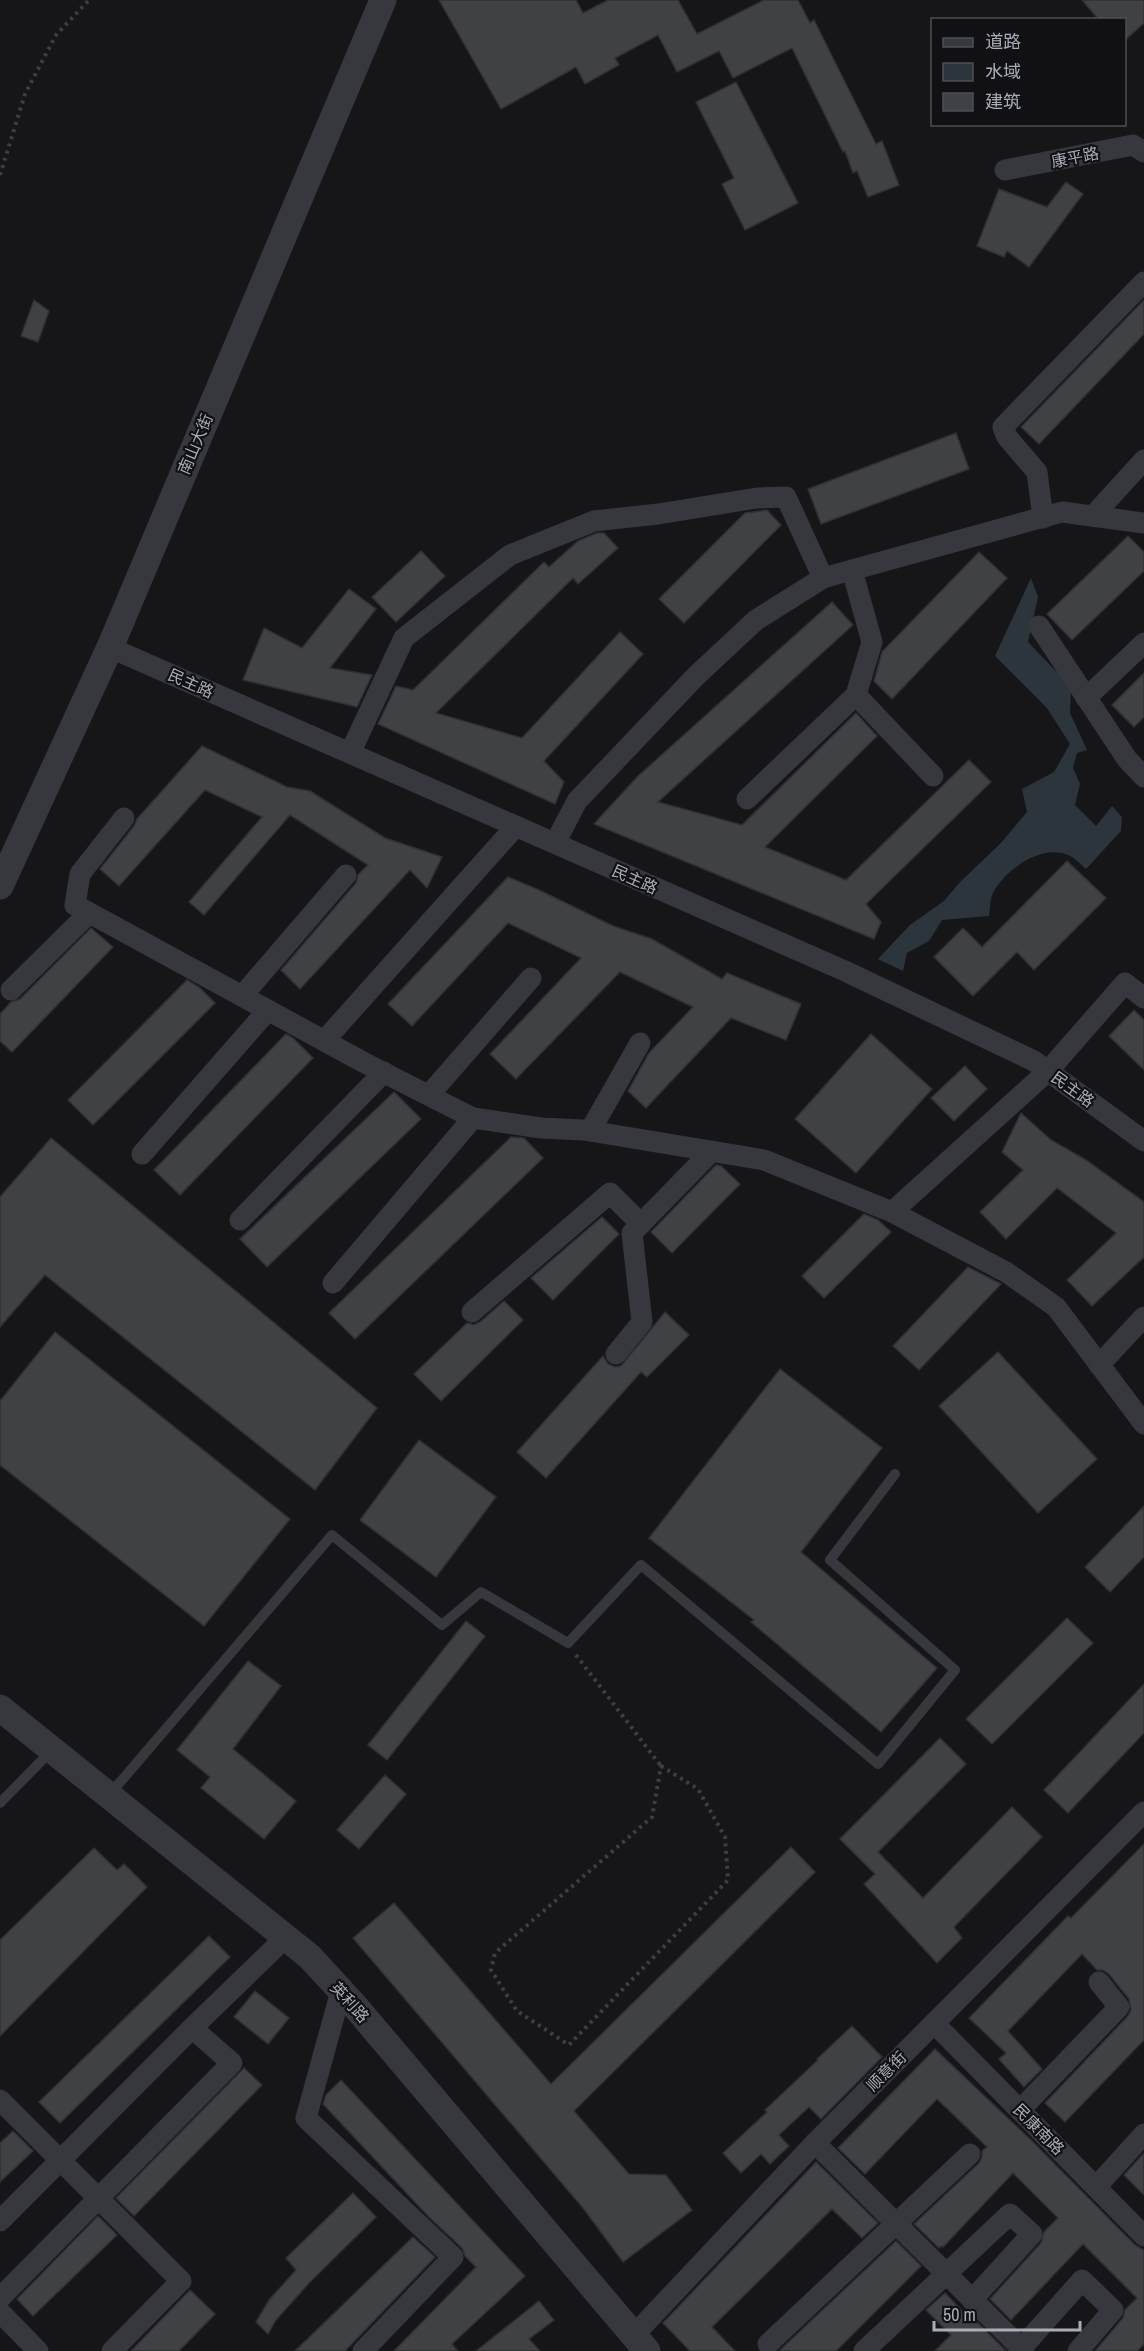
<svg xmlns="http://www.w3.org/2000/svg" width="1144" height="2351" font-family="'Archivo Narrow','Noto Sans SC',sans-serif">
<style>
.water{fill:#2c353c}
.building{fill:#404145;stroke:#303034;stroke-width:1.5}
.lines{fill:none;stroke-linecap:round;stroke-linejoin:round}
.path{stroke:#3d3f44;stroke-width:4;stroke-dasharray:3 4.5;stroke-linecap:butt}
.service{stroke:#37383d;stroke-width:10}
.minor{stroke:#37383d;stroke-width:21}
.tertiary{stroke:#37383d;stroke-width:27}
.labels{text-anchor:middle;stroke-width:4.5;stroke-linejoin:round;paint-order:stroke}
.street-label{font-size:16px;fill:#a8adb8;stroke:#111113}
</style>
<rect width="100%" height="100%" fill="#161618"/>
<!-- water -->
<path class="water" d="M1031 578 1038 597 1028 642 1071 687 1070 713 1087 750 1077 753 1073 768 1080 784 1075 805 1096 826 1112 806 1122 817 1121 831 1086 869C1082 866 1077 860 1072 857 1044 841 1006 869 993 893 990 900 990 909 989 916L942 920 929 941 907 953 903 971 878 959 910 925 944 901 961 881 1000 844 1027 812 1022 789 1054 772 1070 744 1047 708 995 656Z"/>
<!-- building -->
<g class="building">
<polygon points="439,0 576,0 583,13 608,0 678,0 697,34 764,0 798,0 810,23 814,20 876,144 882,141 899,185 868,197 857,171 853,173 845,151 843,152 792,48 733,78 719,51 677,72 658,35 615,58 619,65 585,84 576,67 501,109"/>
<polygon points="1082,0 1144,0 1144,23 1125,40 1125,20 1099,20"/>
<polygon points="736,82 798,203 745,230 722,184 734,178 696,102"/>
<polygon points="1066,182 1083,194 1029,267 1007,251 1004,257 977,246 999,189 1047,207"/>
<polygon points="34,300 49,311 38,342 21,336"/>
<polygon points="1144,300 1144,334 1039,444 1021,427"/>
<polygon points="956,433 969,469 821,524 808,489"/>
<polygon points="767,510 781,525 684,623 659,599 745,513"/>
<polygon points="597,533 604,533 618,548 578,584 573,578 436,713 522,738 620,632 643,654 544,761 564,782 555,804 378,724 396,686 413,690 544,562 549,567 578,541"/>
<polygon points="1128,536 1144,552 1144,571 1072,640 1047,614"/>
<polygon points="421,551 445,576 396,622 372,597"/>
<polygon points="979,552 1007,578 892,699 874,681 882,652"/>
<polygon points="349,589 376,609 330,668 372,675 357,707 243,680 264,628 302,648"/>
<polygon points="832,602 853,625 658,802 742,825 856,713 877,736 765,847 846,880 969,760 991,782 866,904 881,922 874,939 594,824 637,777"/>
<polygon points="1144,673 1144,717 1134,727 1112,705"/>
<polygon points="202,746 287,787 310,791 385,838 442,857 427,888 410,870 300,989 281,970 356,883 358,875 368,865 290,815 204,915 189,902 262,817 205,790 119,886 100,869 134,826 137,819"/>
<polygon points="1067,861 1106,898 1034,970 1017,952 973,996 934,957 963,928 982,947"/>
<polygon points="508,877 539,890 613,926 652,939 722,979 727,973 801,1004 786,1040 731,1018 646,1108 628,1091 649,1053 693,1007 620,972 516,1079 490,1054 581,958 508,923 412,1026 388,1004"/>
<polygon points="91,928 113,947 12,1052 0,1041 0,1014 11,1002 20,999"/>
<polygon points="187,980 199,987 215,1003 93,1125 68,1100"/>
<polygon points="1134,1010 1144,1020 1144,1070 1109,1036"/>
<polygon points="286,1034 293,1038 313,1058 180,1195 154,1170"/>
<polygon points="871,1034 932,1089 856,1173 795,1119"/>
<polygon points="965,1066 987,1089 954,1121 931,1098"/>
<polygon points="394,1092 421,1119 267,1267 240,1239"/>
<polygon points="1021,1113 1051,1140 1086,1160 1144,1202 1144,1257 1092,1306 1067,1280 1116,1233 1057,1188 1006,1239 980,1212 1023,1170 1002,1152"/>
<polygon points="511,1137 524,1138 543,1158 355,1339 329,1313"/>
<polygon points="51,1138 377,1408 315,1490 45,1275 0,1327 0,1197"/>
<polygon points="716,1165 721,1166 740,1184 672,1253 651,1232"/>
<polygon points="864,1214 878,1220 891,1232 824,1298 802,1276"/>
<polygon points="602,1217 619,1234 553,1300 531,1278"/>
<polygon points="968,1267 1001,1284 919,1370 893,1346"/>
<polygon points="504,1301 523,1320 441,1401 414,1374 467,1323 474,1325 480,1322"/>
<polygon points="665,1312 689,1335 647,1377 641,1372 546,1478 517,1452 603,1356 608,1364 615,1367 621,1366"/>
<polygon points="55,1332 290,1519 204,1626 0,1465 0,1401"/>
<polygon points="998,1352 1097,1459 1038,1513 939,1406"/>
<polygon points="780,1369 882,1448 801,1552 937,1668 881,1732 751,1622 754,1620 649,1538"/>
<polygon points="419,1440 496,1497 436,1577 360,1520"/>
<polygon points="1144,1506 1144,1557 1110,1592 1085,1567"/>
<polygon points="1067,1618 1093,1643 992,1744 966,1719"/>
<polygon points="466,1621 485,1636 387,1760 368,1745"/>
<polygon points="248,1661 281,1686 233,1749 296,1801 264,1839 201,1788 210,1777 177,1750"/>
<polygon points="1144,1684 1144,1733 1068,1813 1044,1790"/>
<polygon points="940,1738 966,1764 878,1852 923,1898 1012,1807 1042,1837 954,1927 962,1938 937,1963 864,1884 875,1874 840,1839"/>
<polygon points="385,1775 406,1794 359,1849 337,1830"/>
<polygon points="1144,1844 1144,2040 1065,2122 1045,2103 1128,2016 1131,2010 1129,1999 1109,1974 1103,1970 1097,1970 1082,1954 1008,2031 1042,2069 1024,2087 999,2059 1006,2053 969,2018 1068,1916 1071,1918"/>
<polygon points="791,1847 815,1872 574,2111 629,2174 666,2175 692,2210 623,2262 583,2208 353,1938 394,1903 551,2084"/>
<polygon points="94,1848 117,1870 124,1864 147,1887 0,2036 0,1940"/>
<polygon points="209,1936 230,1957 60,2123 39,2102"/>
<polygon points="255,1991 289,2018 268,2044 234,2017"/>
<polygon points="852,2026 882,2057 821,2119 809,2107 779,2135 789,2146 770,2164 761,2154 741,2173 723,2153 767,2112 765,2110 818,2060 817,2059"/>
<polygon points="935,2049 1031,2140 1135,2245 1144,2250 1144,2344 1137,2351 1095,2351 1123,2318 1125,2310 1137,2298 1083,2244 1011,2320 990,2299 1041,2243 1044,2232 1058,2218 1013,2173 943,2247 941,2246 939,2248 914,2224 979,2163 982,2157 982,2151 987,2147 937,2099 865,2174 838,2148"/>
<polygon points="244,2068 262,2085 134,2216 116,2198"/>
<polygon points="341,2080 525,2276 452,2344 458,2351 394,2351 476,2267 465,2256 462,2248 429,2217 323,2104 326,2095"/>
<polygon points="13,2131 33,2151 0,2182 0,2143"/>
<polygon points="1144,2153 1144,2195 1124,2175"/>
<polygon points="816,2162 878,2223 862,2238 832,2209 712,2327 735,2351 690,2351 663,2323"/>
<polygon points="353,2193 376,2217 310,2282 276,2320 268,2334 256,2322 269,2300 296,2270 286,2258"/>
<polygon points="98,2216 117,2235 33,2316 17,2299"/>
<polygon points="413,2237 435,2257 345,2351 295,2351"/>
<polygon points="896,2241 921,2266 836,2351 779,2351"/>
<polygon points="190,2290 215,2314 179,2351 131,2351"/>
<polygon points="945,2293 969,2318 971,2316 1006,2351 935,2351 951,2335 926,2310"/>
<polygon points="539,2301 554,2320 529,2339 540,2351 476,2351"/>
</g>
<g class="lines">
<!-- path -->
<g class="path">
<polyline points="0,175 25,94 56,35 89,0"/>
<polyline points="576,1655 661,1766"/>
<polygon points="661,1766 698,1789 725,1837 728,1880 569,2045 517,2011 491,1970 495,1953 652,1817"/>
</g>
<!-- service -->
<g class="service">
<polyline points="110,1794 332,1535 442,1625 481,1592 568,1643 641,1565 878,1764 955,1670 830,1560 895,1474"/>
<polyline points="0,1803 53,1749"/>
</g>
<!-- minor -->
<g class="minor">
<polyline points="1005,170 1133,145 1144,152"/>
<polyline points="1093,516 1144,460"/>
<polyline points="1043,518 1037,472 1007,437 1003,427 1144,282"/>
<polyline points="852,570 872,642 856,695 933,776"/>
<polyline points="1039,626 1127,759 1144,777"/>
<polyline points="111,645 120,652 845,971 1034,1061 1144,1141"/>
<polyline points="1086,698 1144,643"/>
<polyline points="350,753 404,638 510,555 594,521 658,514 757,498 786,497 823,578"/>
<polyline points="747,799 856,695"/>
<polyline points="124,818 80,874 75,905 363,1062 473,1118 541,1128 584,1130 764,1160 892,1212 1006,1272 1056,1307 1144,1424"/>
<polyline points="555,843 577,801 696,676 756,620 823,578 1062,512 1144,523"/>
<polyline points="11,990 89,913"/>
<polyline points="242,996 346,875"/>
<polyline points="324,1041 516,826"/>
<polyline points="429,1095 531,978"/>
<polyline points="590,1131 640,1043"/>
<polyline points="142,1154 268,1010"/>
<polyline points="892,1212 1048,1071 1125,983 1144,998"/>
<polyline points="240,1220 384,1072"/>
<polyline points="333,1283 473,1118"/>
<polyline points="472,1312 610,1193 641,1224"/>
<polyline points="616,1354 642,1322 632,1233 712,1151"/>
<polyline points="1099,1365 1144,1317"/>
<polyline points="341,1991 306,2118 453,2257 363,2351"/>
<polyline points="934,2023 1144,2236"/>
<polyline points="0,2100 181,2281 112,2351"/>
<polyline points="1020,2110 1119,2007 1099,1982"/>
<polyline points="815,2143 1024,2351"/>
<polyline points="1096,2187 1144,2134"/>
<polyline points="0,2221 192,2028"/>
<polyline points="0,2298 232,2063 192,2028 285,1938"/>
<polyline points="0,2312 38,2351"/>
<polyline points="634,2335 815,2143 1144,1812"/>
<polyline points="768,2344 970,2154"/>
<polyline points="864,2351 1010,2214 1032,2234 972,2300"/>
<polyline points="1019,2351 1082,2280 1113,2310 1078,2351"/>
</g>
<!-- tertiary -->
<g class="tertiary">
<polyline points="0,886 111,645 383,0"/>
<polyline points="0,1708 310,1957 354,2005 647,2351"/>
</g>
</g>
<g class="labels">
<!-- street labels -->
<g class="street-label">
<text transform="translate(1075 157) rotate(-11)" y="6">康平路</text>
<text transform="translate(195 444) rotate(-67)" y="6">南山大街</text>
<text transform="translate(191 683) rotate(24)" y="6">民主路</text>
<text transform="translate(635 879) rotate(24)" y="6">民主路</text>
<text transform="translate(1073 1089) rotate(36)" y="6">民主路</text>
<text transform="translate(350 2002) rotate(48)" y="6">英利路</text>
<text transform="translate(886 2071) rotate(-45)" y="6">顺意街</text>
<text transform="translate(1039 2129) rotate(45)" y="6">民康南路</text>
</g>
</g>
<!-- legend -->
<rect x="931" y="18" width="195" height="108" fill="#111113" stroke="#4d4f55" stroke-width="1.5"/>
<rect x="943" y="38" width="30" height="9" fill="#37383d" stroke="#4d4f55" stroke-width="1.5"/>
<text x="985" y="48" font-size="18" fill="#a8adb8">道路</text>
<rect x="943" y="63" width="30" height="18" fill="#2c353c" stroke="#4d4f55" stroke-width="1.5"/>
<text x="985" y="78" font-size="18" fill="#a8adb8">水域</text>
<rect x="943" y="93" width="30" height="18" fill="#404145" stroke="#4d4f55" stroke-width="1.5"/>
<text x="985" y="108" font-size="18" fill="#a8adb8">建筑</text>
<!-- scale -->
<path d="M934 2321v9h146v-9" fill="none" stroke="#a8adb8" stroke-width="3"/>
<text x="943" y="2321" font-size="18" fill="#a8adb8" stroke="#111113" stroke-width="4.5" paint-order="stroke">50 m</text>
</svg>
